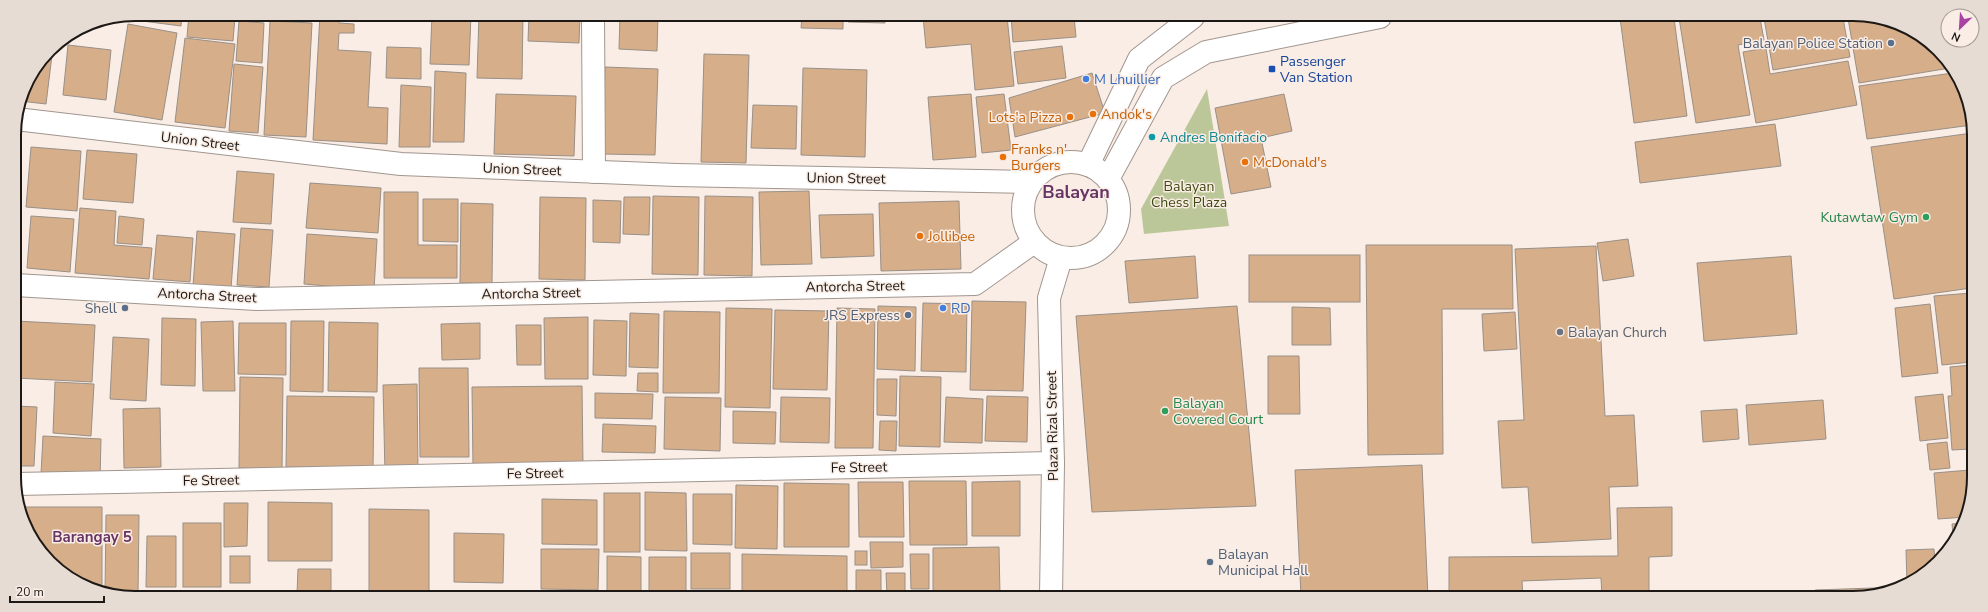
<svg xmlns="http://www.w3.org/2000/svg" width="1988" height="612" font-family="'Nunito Sans',sans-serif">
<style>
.green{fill:#bcc799}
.building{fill:#d7ae8a;stroke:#999087}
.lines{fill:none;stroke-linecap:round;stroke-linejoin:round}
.minor-casing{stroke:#a1968f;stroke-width:24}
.minor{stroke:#fff;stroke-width:22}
.service-dot{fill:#5c6f8a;stroke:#f9ede5;stroke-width:1.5}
.transit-dot{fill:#1a4fb4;stroke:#f9ede5;stroke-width:1.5}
.shop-dot{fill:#3f7fe0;stroke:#f9ede5;stroke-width:1.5}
.food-dot{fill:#e8710a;stroke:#f9ede5;stroke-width:1.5}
.culture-dot{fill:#0f9aa8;stroke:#f9ede5;stroke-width:1.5}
.leisure-dot{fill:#2e9e5b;stroke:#f9ede5;stroke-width:1.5}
.worship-dot{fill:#6b7280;stroke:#f9ede5;stroke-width:1.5}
.labels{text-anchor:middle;stroke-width:3;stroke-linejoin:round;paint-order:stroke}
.service-label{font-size:14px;fill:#4e5e75;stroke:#f9ede5;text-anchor:end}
.transit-label{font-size:14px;fill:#164399;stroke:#f9ede5;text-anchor:start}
.shop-label{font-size:14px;fill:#366cbe;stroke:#f9ede5;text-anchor:start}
.food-label{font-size:14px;fill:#c56008;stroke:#f9ede5;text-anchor:start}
.culture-label{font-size:14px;fill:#0d838f;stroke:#f9ede5;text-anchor:start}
.street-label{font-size:14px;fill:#1c1815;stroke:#f9ede5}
.park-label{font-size:14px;fill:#3e4810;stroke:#f9ede5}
.leisure-label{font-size:14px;fill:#27864d;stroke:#f9ede5;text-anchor:end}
.worship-label{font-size:14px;fill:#5b616d;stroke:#f9ede5;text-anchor:start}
.neighbourhood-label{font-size:15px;font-weight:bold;fill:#673464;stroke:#f9ede5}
.district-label{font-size:18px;font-weight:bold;fill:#673464;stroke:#f9ede5}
.rim{fill:none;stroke:#1c1815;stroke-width:2}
</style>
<rect width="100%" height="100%" fill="#f9ede5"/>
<!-- green -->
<polygon class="green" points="1207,89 1229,226 1144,234 1141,209"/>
<!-- building -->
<g class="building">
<polygon points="135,14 182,14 181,26 127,19 128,15"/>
<polygon points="189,14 235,17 233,41 187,37"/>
<polygon points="237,14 264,14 264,16"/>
<polygon points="320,14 339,14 339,23 354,24 354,33 339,33 338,50 371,52 368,107 388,108 387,144 313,140"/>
<polygon points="345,15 387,15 387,21 344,20"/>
<polygon points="432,15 471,15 469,65 430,64"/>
<polygon points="479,15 523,15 522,79 477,78"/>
<polygon points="529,15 580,15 579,43 528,41"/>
<polygon points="620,15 658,15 657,51 619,49"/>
<polygon points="802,16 843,16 843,29 801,28"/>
<polygon points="848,16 885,16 885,23 848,22"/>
<polygon points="923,16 1007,16 1014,86 975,90 971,44 926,48"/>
<polygon points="1011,16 1074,16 1076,37 1013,42"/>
<polygon points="1620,18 1674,18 1687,116 1634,123"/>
<polygon points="1679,18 1760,18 1764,40 1738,45 1750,115 1696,123"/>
<polygon points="1764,18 1843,18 1850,57 1773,70"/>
<polygon points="1848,18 1885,18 1914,30 1944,55 1950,68 1859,83"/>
<polygon points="239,21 264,23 262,63 236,61"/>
<polygon points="270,21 312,23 306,137 264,135"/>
<polygon points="128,24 177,33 162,120 114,112"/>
<polygon points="185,38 235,44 225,128 175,122"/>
<polygon points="68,45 111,50 106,100 63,95"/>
<polygon points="1062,46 1066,78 1018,84 1014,52"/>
<polygon points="53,47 46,104 20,101 23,88"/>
<polygon points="387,47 421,48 421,79 386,78"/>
<polygon points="1766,48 1770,74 1848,61 1857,105 1756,123 1743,52"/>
<polygon points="704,54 749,55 746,163 701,162"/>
<polygon points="234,64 263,67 258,133 229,131"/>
<polygon points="605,67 658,69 655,155 603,154"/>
<polygon points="803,68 867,70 865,157 801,155"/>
<polygon points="435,71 466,73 464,142 433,142"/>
<polygon points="1092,73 1105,113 1015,137 1009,98"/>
<polygon points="1953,73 1972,112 1972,125 1867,139 1859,86"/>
<polygon points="401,85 431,87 430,147 399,147"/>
<polygon points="496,94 576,96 574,156 494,154"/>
<polygon points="971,94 976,157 933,160 928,97"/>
<polygon points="1004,94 1011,150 982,153 976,97"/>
<polygon points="1284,94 1292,131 1261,138 1271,187 1231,194 1215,108"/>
<polygon points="753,105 797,106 796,149 751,148"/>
<polygon points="1775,124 1781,166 1640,183 1635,142"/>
<polygon points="1972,133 1971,288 1894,299 1871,147"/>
<polygon points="31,147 81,151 77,211 26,207"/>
<polygon points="87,150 137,154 133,203 83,199"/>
<polygon points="237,171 274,174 271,224 233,222"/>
<polygon points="310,183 381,188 378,233 306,228"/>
<polygon points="809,191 812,264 761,265 759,192"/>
<polygon points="384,192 418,192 418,245 457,245 457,278 384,278"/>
<polygon points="653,196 699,197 698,275 652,274"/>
<polygon points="705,196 753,197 752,276 704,275"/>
<polygon points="540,197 586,198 585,280 539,279"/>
<polygon points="624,197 650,197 649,235 623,234"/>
<polygon points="423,199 458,199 458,242 423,241"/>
<polygon points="593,200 621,201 620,243 593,242"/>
<polygon points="959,201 961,269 881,271 879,203"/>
<polygon points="461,203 493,204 492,283 460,283"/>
<polygon points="80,208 116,211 114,245 152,248 149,279 75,273"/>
<polygon points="873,214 874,256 821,258 819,215"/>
<polygon points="31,216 74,219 70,272 27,268"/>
<polygon points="119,216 144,219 142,245 117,243"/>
<polygon points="241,228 273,230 269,287 237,285"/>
<polygon points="197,231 235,234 231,289 193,286"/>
<polygon points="307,234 377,239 374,290 304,284"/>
<polygon points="157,235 193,238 190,282 153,279"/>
<polygon points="1628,239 1634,276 1603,281 1597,243"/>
<polygon points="1366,245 1512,245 1513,309 1442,309 1443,454 1368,455"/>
<polygon points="1596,246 1605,416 1634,415 1638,486 1609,487 1611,539 1532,543 1528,487 1502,488 1498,421 1524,420 1515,249"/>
<rect x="1249" y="255" width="111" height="47"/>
<polygon points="1195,256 1198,298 1129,303 1125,261"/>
<polygon points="1791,256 1797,334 1704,341 1697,263"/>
<polygon points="1971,293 1971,362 1942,365 1934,296"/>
<polygon points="972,301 1026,302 1023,391 970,390"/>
<polygon points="923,303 967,304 966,372 921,371"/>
<polygon points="1930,304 1938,373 1902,377 1895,308"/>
<polygon points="878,306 916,307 915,371 877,369"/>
<polygon points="1237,306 1256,506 1092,512 1076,316"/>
<polygon points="1292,307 1330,308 1331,345 1292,345"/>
<polygon points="726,308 772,309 770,408 725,407"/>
<polygon points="837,308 875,309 873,448 835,448"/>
<polygon points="775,310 829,311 827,390 773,389"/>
<polygon points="664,311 720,312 719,393 663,393"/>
<polygon points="1515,312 1517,349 1484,351 1482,314"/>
<polygon points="630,313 659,314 658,368 629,367"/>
<polygon points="588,317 588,379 545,379 544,318"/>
<polygon points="162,318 196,319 195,386 161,385"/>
<polygon points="594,320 627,321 626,376 593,375"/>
<polygon points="15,321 95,325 92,382 16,378"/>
<polygon points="233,321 235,391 203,391 201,322"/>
<polygon points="291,321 324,321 323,392 290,391"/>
<polygon points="329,322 378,323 377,392 328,391"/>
<polygon points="239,323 286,323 286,375 238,374"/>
<polygon points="480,323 480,359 442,360 441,324"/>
<polygon points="516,325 541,325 541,365 517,365"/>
<polygon points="113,337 149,339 146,401 110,399"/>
<polygon points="1268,356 1299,356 1300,414 1268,414"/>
<polygon points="1971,365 1970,449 1952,450 1948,396 1952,396 1950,367"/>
<polygon points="419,368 468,368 469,457 420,457"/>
<polygon points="638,373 658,373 658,392 637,391"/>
<polygon points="900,376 941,377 940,447 899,446"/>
<polygon points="240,377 283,378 282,469 239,468"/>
<polygon points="877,379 897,379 896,416 877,415"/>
<polygon points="55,382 94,384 91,436 53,433"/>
<polygon points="417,384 418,473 385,474 383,385"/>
<polygon points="582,386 583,467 473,467 472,387"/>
<polygon points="595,393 653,394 652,419 595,418"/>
<polygon points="1943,394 1948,438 1920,441 1915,397"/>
<polygon points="287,396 374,397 373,468 286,467"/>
<polygon points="987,396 1028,397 1027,442 985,441"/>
<polygon points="665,397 721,398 720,451 664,449"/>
<polygon points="781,397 830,398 829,443 780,442"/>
<polygon points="946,397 983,399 982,443 944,442"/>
<polygon points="1823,400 1826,439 1749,445 1746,405"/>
<polygon points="16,406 37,407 34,466 16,466"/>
<polygon points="160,408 161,467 124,468 123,409"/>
<polygon points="1737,409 1739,439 1703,442 1701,411"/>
<polygon points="733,411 776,412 775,444 733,443"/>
<polygon points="880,421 897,421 896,451 879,450"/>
<polygon points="603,424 656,426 655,453 602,452"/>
<polygon points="43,436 101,439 100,478 41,474"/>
<polygon points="1947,442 1950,468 1930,470 1927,444"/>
<polygon points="1422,465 1428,597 1301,596 1295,470"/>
<polygon points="1970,470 1970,509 1966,517 1938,519 1934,473"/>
<polygon points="909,481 966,481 967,545 910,545"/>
<polygon points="1020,481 1020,536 972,536 972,482"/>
<polygon points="858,482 903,482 904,537 859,537"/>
<polygon points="784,483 849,484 849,547 784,547"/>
<polygon points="736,485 778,486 777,549 735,548"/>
<polygon points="645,492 686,493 687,551 645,550"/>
<rect x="604" y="493" width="36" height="59"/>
<polygon points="693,494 732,494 732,545 693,544"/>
<polygon points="542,499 597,500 597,545 542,544"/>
<polygon points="268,502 332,503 332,561 268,561"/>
<polygon points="224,503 248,503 247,546 224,547"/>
<polygon points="25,507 102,507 102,588 89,588 74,582 44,557 25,518"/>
<polygon points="1672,507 1672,556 1649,557 1649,597 1602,597 1601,578 1522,581 1523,597 1449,597 1449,557 1618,556 1617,508"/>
<polygon points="369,509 429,510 429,592 369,591"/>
<polygon points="106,515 139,515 138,594 105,594"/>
<rect x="183" y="523" width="38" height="64"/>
<polygon points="1963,523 1954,544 1952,524"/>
<polygon points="454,533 504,534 503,583 454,582"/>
<polygon points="147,536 176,536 176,587 146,587"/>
<polygon points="870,542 903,542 903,567 871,568"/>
<polygon points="999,547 1000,596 933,596 933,548"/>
<polygon points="541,549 599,549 598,590 541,589"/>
<polygon points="1934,549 1935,564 1927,573 1907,584 1906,550"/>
<rect x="855" y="551" width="12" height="14"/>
<rect x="691" y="553" width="39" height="36"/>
<polygon points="742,554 847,556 847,595 742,595"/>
<polygon points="910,554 929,554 929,589 911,589"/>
<rect x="230" y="556" width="20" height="27"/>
<polygon points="607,556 641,557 641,593 607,593"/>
<polygon points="649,557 686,557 686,592 649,591"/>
<polygon points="298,569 331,569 331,594 297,594"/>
<polygon points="856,570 881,570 881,596 856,595"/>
<polygon points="886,573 905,573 905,595 887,596"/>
<polygon points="1903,587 1861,598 1816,598 1815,590"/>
</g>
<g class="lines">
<!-- minor casing -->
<g class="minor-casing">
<g id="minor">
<polyline points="593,15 594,172"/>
<polyline points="16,119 401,164 676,175 1031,182"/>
<circle cx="1071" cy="210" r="48"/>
<polyline points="1088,165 1139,59 1193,17"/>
<polyline points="1108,179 1163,78 1206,52 1380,17"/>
<polyline points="15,285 257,299 975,284 1034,242"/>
<polyline points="16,484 1053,463"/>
<polyline points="1051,596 1053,463 1049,298 1061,258"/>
</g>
</g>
<!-- minor -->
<use href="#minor" class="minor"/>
</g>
<!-- markers -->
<g class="service-dot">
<circle cx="1891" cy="43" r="4"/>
<circle cx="125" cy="308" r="4"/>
<circle cx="908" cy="315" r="4"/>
<circle cx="1210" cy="562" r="4"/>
</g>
<rect class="transit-dot" x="1268" y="65" width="8" height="8" rx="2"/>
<g class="shop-dot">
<circle cx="1086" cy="79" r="4"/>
<circle cx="943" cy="308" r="4"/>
</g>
<g class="food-dot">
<circle cx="1093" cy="114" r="4"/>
<circle cx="1070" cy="117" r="4"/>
<circle cx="1003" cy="157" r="4"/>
<circle cx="1245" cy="162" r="4"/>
<circle cx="920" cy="236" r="4"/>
</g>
<circle class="culture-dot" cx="1152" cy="137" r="4"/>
<g class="leisure-dot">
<circle cx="1926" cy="217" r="4"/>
<circle cx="1165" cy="411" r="4"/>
</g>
<circle class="worship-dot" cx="1560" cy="332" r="4"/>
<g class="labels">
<!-- service labels -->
<g class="service-label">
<text x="1883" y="48">Balayan Police Station</text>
<text x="117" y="313">Shell</text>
<text x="900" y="320">JRS Express</text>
<text x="1218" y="559" text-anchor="start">Balayan<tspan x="1218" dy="16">Municipal Hall</tspan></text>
</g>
<!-- transit labels -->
<g class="transit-label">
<text x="1280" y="66">Passenger<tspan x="1280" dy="16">Van Station</tspan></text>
</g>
<!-- shop labels -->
<g class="shop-label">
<text x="1094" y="84">M Lhuillier</text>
<text x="951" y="313">RD</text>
</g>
<!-- food labels -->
<g class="food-label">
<text x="1101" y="119">Andok's</text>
<text x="1062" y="122" text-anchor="end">Lots'a Pizza</text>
<text x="1011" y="154">Franks n'<tspan x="1011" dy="16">Burgers</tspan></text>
<text x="1253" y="167">McDonald's</text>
<text x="928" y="241">Jollibee</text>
</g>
<!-- culture labels -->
<g class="culture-label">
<text x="1160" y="142">Andres Bonifacio</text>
</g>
<!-- street labels -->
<g class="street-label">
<text transform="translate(200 141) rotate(7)" y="5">Union Street</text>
<text transform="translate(522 169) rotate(2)" y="5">Union Street</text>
<text transform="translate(846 178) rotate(1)" y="5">Union Street</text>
<text transform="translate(855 286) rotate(-1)" y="5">Antorcha Street</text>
<text transform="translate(531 293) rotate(-1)" y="5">Antorcha Street</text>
<text transform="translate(207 295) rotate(3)" y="5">Antorcha Street</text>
<text transform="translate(1052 426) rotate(-91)" y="5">Plaza Rizal Street</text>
<text transform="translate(859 467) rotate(-1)" y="5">Fe Street</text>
<text transform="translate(535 473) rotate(-1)" y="5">Fe Street</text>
<text transform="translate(211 480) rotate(-1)" y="5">Fe Street</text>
</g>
<!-- park labels -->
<g class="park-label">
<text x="1189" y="191">Balayan<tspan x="1189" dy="16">Chess Plaza</tspan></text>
</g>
<!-- leisure labels -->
<g class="leisure-label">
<text x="1918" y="222">Kutawtaw Gym</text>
<text x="1173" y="408" text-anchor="start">Balayan<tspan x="1173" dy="16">Covered Court</tspan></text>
</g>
<!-- worship labels -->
<g class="worship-label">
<text x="1568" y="337">Balayan Church</text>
</g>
<!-- neighbourhood labels -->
<g class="neighbourhood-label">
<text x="92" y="542">Barangay 5</text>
</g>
<!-- district labels -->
<g class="district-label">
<text x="1076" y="198">Balayan</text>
</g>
</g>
<!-- crop -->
<path d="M0 0H1988V612H0ZM135 21H1853A114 114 0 0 1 1967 135V477A114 114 0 0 1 1853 591H135A114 114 0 0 1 21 477V135A114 114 0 0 1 135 21Z" fill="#e7dcd4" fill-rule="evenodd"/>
<path class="rim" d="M135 21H1853A114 114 0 0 1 1967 135V477A114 114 0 0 1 1853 591H135A114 114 0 0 1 21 477V135A114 114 0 0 1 135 21Z"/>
<!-- north arrow -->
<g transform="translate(1960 28) rotate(205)"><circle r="19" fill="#f9ede5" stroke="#a19892"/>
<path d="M0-3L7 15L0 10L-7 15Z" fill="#aa42a4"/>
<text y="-6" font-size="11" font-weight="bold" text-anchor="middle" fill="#1c1815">N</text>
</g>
<!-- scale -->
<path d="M10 596v6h94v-6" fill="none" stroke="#1c1815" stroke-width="2"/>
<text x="16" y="596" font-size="12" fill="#1c1815" stroke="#f9ede5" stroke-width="3" paint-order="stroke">20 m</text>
</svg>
